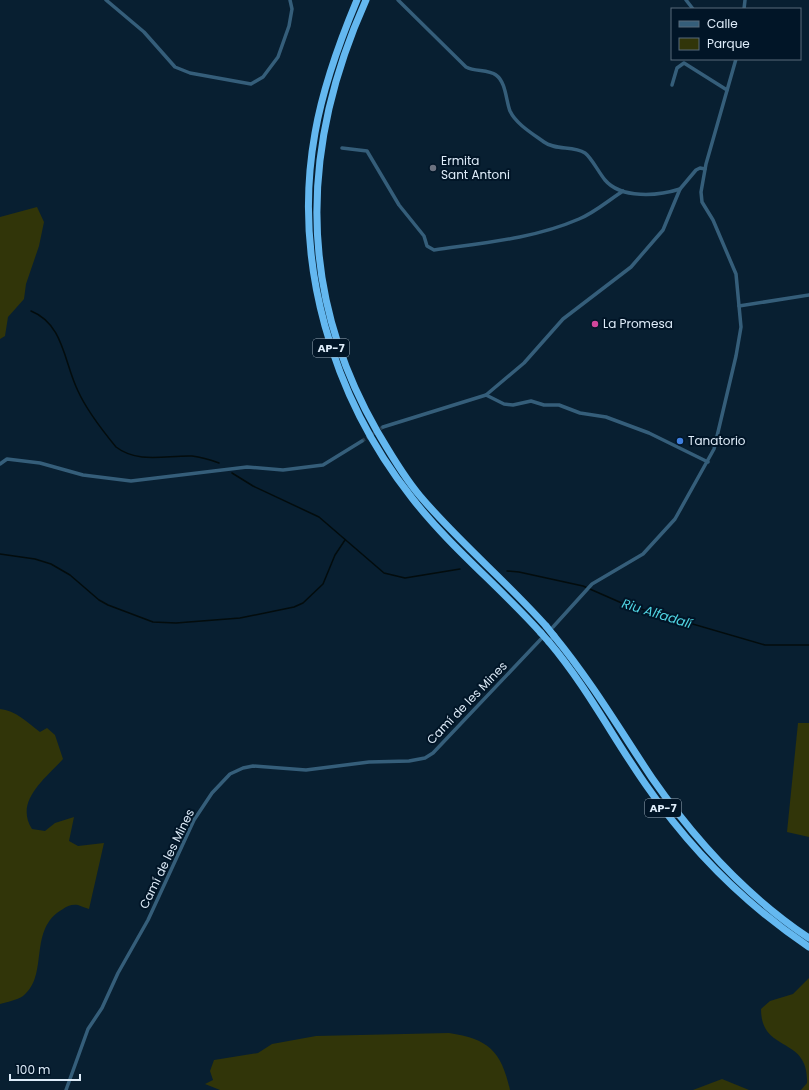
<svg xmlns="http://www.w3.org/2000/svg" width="809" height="1090" font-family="Poppins,sans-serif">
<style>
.green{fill:#313509}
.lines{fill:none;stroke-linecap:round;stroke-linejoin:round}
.stream{stroke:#030c0d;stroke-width:1.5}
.street-tunnel{stroke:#283e4f;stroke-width:3.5;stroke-dasharray:3.5 2;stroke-linecap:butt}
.street{stroke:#355e7a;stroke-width:3.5}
.highway{stroke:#64b8f0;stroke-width:7}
.highway-bridge{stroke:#64b8f0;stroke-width:7}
.worship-dot{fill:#6b7280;stroke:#011527;stroke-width:1.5}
.hotel-dot{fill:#d1479c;stroke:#011527;stroke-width:1.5}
.shop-dot{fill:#3f7fe0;stroke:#011527;stroke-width:1.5}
.labels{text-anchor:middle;stroke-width:4;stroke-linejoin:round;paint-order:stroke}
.shield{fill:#011527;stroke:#9cacba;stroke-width:1}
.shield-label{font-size:11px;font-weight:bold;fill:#deecf9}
.poi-label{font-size:12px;fill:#deecf9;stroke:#011527;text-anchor:start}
.street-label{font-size:12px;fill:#deecf9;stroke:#011527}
.water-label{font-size:13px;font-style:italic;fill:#50d4e2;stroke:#011527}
</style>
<rect width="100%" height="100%" fill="#081f31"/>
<!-- green -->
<g class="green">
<polygon points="37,207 44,222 39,246 26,284 24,299 8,317 5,336 0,339 0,217"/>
<path d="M0 709C15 710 28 723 40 732L47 728 55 735 63 759C46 778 14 801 32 829L45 831 55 823 74 817 69 841 78 846 104 843 89 909C85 908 81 906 78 905 72 904 67 906 63 909 27 929 50 975 23 996 17 1000 7 1002 0 1004Z"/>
<polygon points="798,723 809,723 809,837 787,832"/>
<path d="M809 978V1090H801L807 1083C809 1035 761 1054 761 1009L770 1001 793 994Z"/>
<path d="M449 1033C488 1039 501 1050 510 1090H220L205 1084 213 1080 210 1071 214 1060 258 1053 272 1044 316 1036Z"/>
<polygon points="722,1079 749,1090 693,1090"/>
</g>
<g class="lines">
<!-- stream -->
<g class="stream">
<path d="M31 311C64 324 64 363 78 391 87 411 102 430 116 447 138 464 167 455 192 456 201 457 211 460 219 463"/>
<polyline points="232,473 253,486 319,517 384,573 405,578 460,569"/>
<polyline points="0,554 35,559 51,564 70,575 99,600 108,605 153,622 176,623 240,618 294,607 303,603 323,584 335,555 345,540"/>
<polyline points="507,571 519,572 583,586 624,604 765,645 809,645"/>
</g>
<!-- street-tunnel -->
<polyline class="street-tunnel" points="362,441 383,427"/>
<!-- street -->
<g class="street">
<polyline points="106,0 144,32 175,67 190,73 251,84 263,77 278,57 289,26 292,9 290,0"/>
<path d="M398 0 466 67C475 72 488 69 496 75 506 82 506 101 510 111 516 124 533 134 544 142 556 151 573 145 585 153 591 157 599 173 605 180 621 199 658 196 680 189"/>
<polyline points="686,0 693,9"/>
<polyline points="744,9 745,0"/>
<polyline points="672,85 677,68 684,63 727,90"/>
<path d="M342 148 367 151 399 205 424 236 427 246 434 250C482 243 533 239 579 219 594 213 609 200 623 191"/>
<polyline points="739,306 809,295"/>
<polyline points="486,395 504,404 513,405 531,401 544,405 559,405 580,413 606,417 649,433 708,462"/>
<polyline points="383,427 486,395 524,363 563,319 631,267 663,230 680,189 696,170 700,168 705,169"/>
<polyline points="0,464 7,459 40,463 83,475 131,481 247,467 283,470 323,465 362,441"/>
<polyline points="553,627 592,584 643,554 675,519 714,449 736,356 741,327 736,274 713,220 702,202 701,192 706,164 736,59"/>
<polyline points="66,1090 88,1029 102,1008 118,973 148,920 194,820 212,793 230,774 243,768 253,766 306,770 369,762 409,761 425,758 433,753 541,639"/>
</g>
<!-- highway -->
<g class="highway">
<path d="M357 0C339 43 323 87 315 133 292 261 332 397 412 498 450 547 499 586 541 633"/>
<path d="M366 0C301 145 297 291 377 431 390 453 403 476 420 496 459 542 506 581 546 626"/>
<path d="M554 636C591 681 620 730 652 778 695 840 746 896 809 938"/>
<path d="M549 642C587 687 613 738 646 785 690 849 745 904 809 947"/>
</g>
<!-- highway-bridge -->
<g class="highway-bridge">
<polyline points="546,626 554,636"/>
<polyline points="541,633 549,642"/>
</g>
</g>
<!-- markers -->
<circle class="worship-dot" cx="433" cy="168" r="4"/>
<circle class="hotel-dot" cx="595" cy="324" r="4"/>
<circle class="shop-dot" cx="680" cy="441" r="4"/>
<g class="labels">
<!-- shield labels -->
<g class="shield">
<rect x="313" y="339" width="36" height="18" rx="3"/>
<rect x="645" y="799" width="36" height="18" rx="3"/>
</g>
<g class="shield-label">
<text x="331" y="352">AP-7</text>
<text x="663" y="812">AP-7</text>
</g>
<!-- poi labels -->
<g class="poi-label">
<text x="441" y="165">Ermita<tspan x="441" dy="14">Sant Antoni</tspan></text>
<text x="603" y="328">La Promesa</text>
<text x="688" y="445">Tanatorio</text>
</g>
<!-- street labels -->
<g class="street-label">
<text transform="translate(467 703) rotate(-46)" y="4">Camí de les Mines</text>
<text transform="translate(167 859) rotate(-64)" y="4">Camí de les Mines</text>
</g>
<!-- water labels -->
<g class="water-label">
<text transform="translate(657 613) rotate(17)" y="5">Riu Alfadalí</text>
</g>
</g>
<!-- legend -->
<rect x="671" y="8" width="130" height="52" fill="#011527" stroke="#596b7b"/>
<rect x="679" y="21" width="20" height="6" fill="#355e7a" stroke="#596b7b"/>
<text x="707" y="28" font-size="12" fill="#deecf9">Calle</text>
<rect x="679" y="38" width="20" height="12" fill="#313509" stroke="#596b7b"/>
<text x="707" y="48" font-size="12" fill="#deecf9">Parque</text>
<!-- scale -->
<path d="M10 1074v6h70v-6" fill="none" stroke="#deecf9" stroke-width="2"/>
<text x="16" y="1074" font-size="12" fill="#deecf9" stroke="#011527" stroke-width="3" paint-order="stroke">100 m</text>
</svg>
